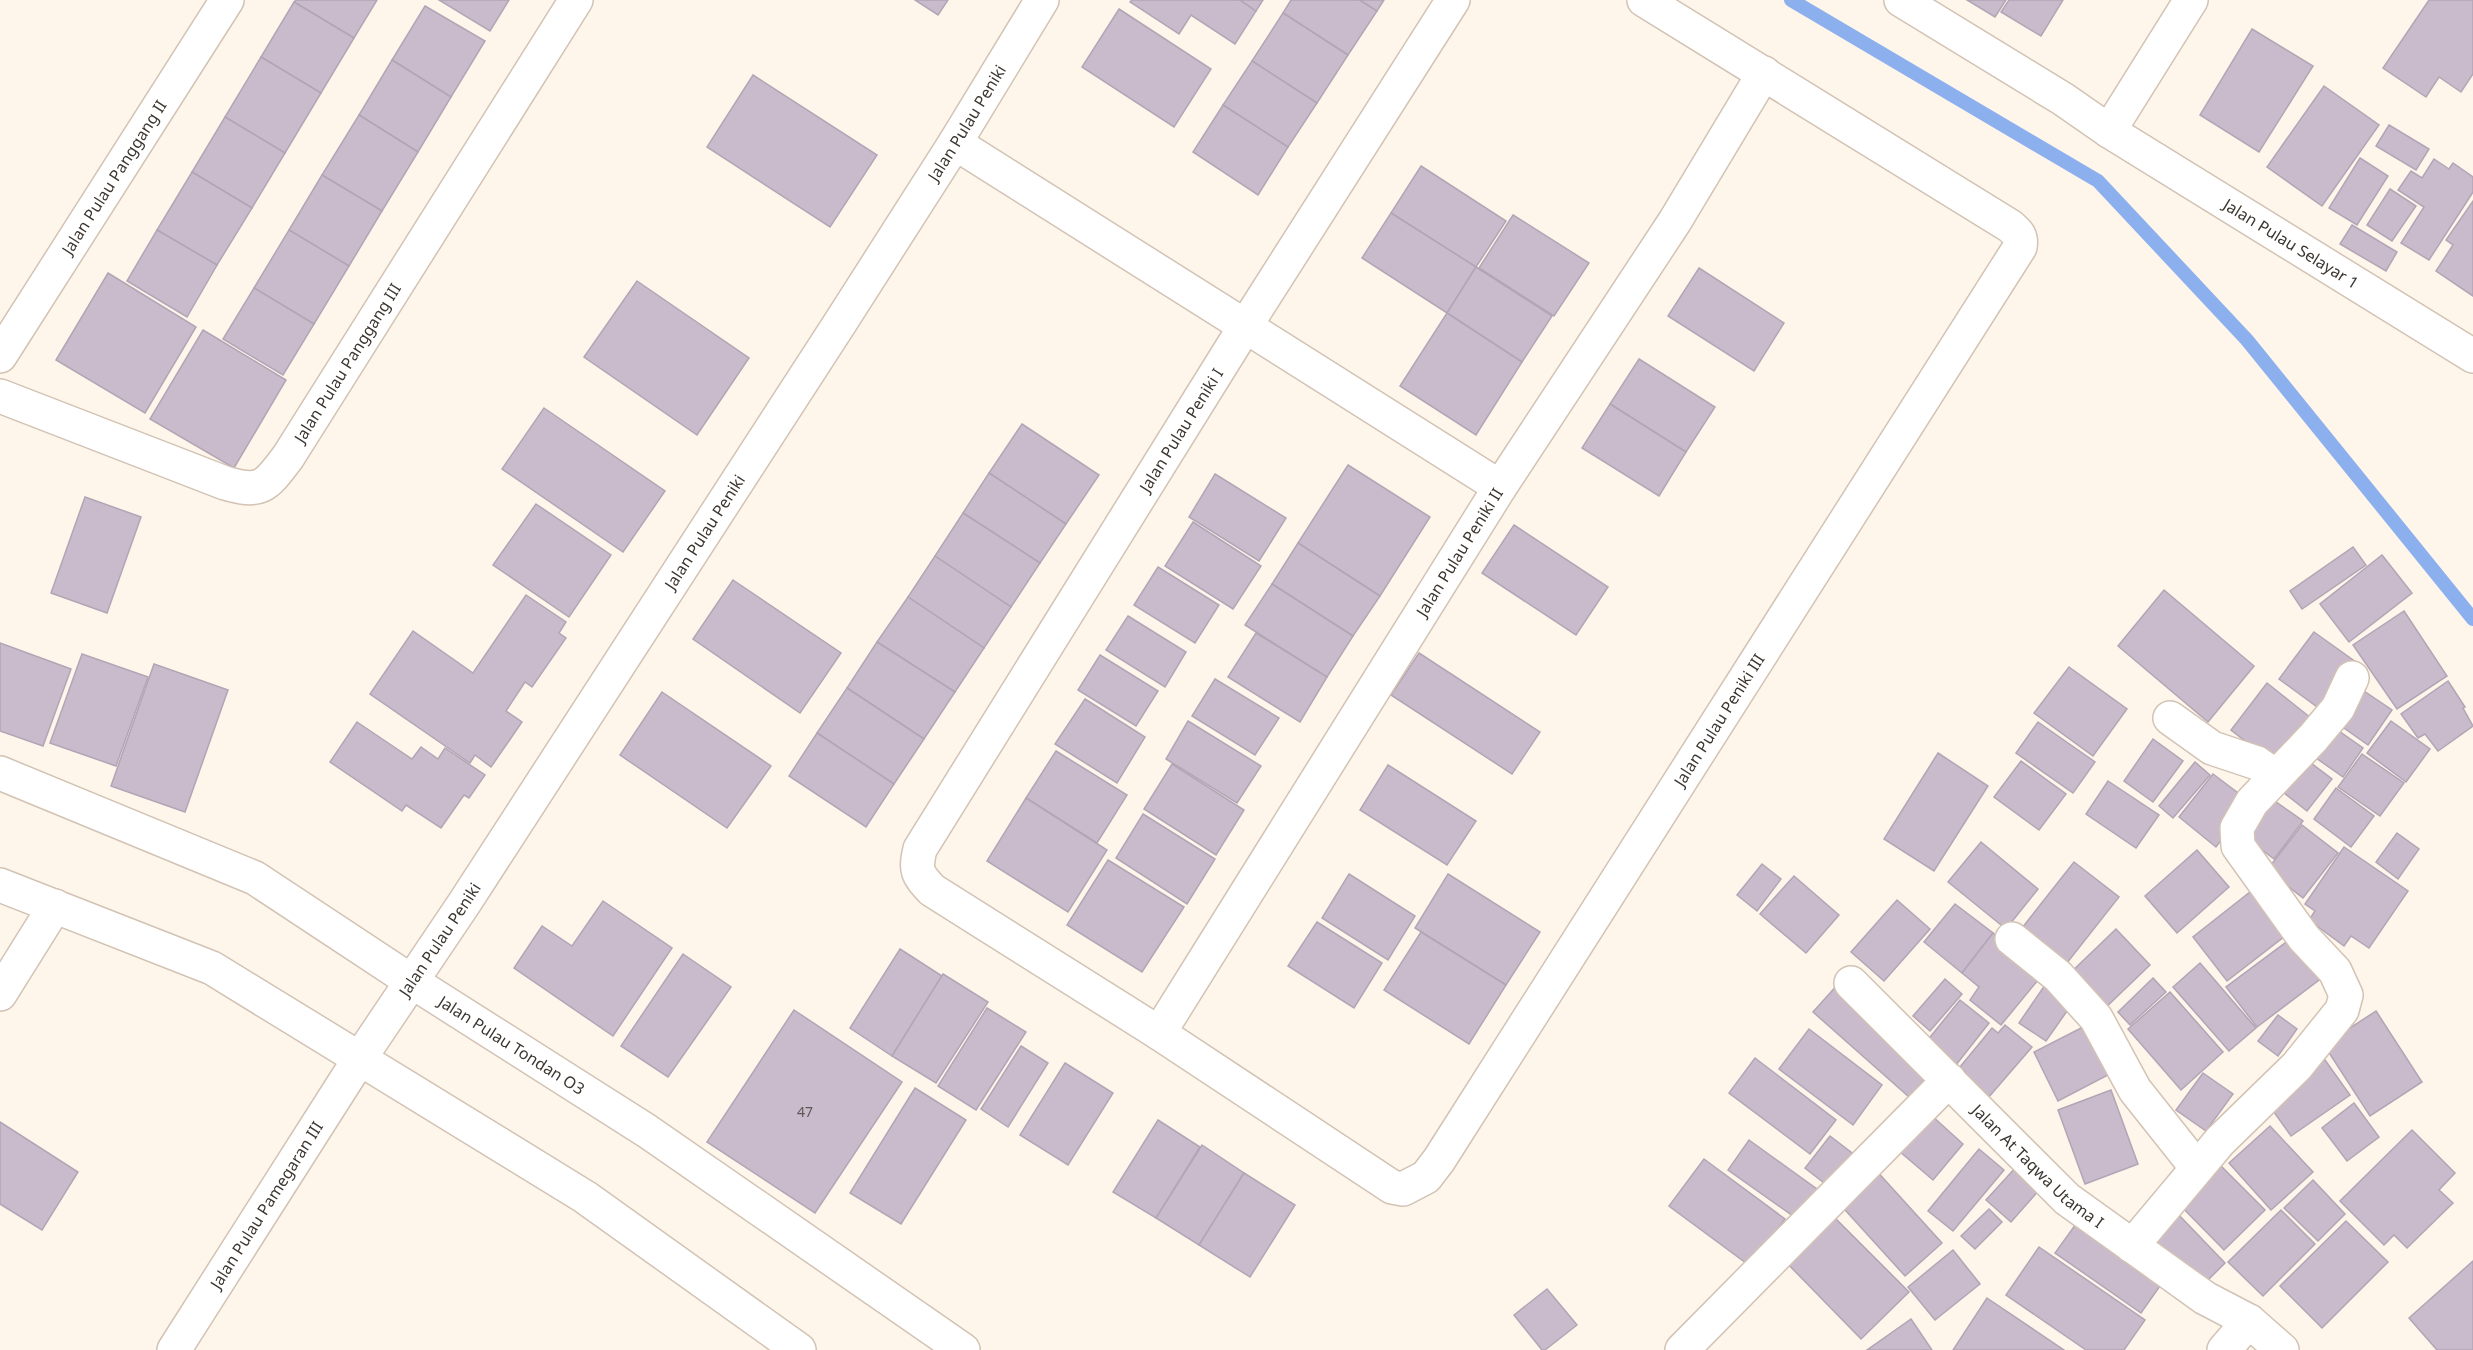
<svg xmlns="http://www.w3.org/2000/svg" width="2473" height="1350" font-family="'Noto Sans',sans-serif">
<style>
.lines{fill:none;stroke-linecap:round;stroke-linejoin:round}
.stream{stroke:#8cafee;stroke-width:14}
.building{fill:#c9bbcb;stroke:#b2a5b5;stroke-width:1.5}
.minor-casing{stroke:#d2c3b4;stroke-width:36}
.minor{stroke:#fff;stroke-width:33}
.labels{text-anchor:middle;stroke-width:5;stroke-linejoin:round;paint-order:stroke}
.number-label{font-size:14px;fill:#5f5757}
.street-label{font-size:16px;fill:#3c3630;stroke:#fff}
</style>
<rect width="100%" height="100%" fill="#fef5eb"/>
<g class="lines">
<!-- stream -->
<polyline class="stream" points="1791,0 2098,181 2247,340 2473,619"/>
</g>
<!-- building -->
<g class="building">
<polygon points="296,0 377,0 354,38 294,2"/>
<polygon points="439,0 509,0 490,31"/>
<polygon points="915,0 948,0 938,15"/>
<polygon points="1132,0 1240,0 1256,11 1235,44 1191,15 1179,34 1130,2"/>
<polygon points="1240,0 1263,0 1256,11"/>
<polygon points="1291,0 1360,0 1377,11 1348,55 1283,13"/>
<polygon points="1360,0 1384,0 1377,11"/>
<polygon points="1967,0 2006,0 1995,17"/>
<polygon points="2009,0 2063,0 2041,36 2001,12"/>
<polygon points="2429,0 2473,0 2473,74 2461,92 2439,77 2426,97 2383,68"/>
<polygon points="294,2 354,38 321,93 261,57"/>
<polygon points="425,6 485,41 451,97 392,60"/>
<polygon points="1119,9 1211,69 1174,127 1082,67"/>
<polygon points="1283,13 1348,55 1317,103 1252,61"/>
<polygon points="2252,29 2313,66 2259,152 2200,115"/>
<polygon points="261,57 321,93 285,153 225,117"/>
<polygon points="392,60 451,97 418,152 359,115"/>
<polygon points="1252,61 1317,103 1288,147 1223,105"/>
<polygon points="753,75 877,155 830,227 707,147"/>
<polygon points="2324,86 2379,125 2322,206 2267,167"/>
<polygon points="1223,105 1288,147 1258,195 1193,152"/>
<polygon points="359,115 418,152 382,211 322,175"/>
<polygon points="225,117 285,153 252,208 192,172"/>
<polygon points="2389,125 2429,149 2416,170 2376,146"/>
<polygon points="2360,158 2388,176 2357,225 2329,208"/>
<polygon points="2434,159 2449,169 2453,163 2473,177 2473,192 2429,260 2401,243 2424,207 2398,190 2411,171 2422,178"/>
<polygon points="1421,166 1506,221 1476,267 1391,213"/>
<polygon points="192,172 252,208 217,265 157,230"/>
<polygon points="322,175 382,211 349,266 289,230"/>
<polygon points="2390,189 2416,206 2392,241 2367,225"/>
<polygon points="2473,201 2473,296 2436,271 2453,245 2446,240"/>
<polygon points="1391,213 1476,267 1447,313 1362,258"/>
<polygon points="1513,215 1589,263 1554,316 1479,268"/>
<polygon points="2352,225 2397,252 2386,271 2340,244"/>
<polygon points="157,230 217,265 187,317 127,281"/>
<polygon points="289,230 349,266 314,324 254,288"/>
<polygon points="1476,267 1552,316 1522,362 1447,313"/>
<polygon points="1699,268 1784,323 1754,371 1668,316"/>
<polygon points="108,273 196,327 145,413 56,360"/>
<polygon points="637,281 749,358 697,435 584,357"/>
<polygon points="254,288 314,324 283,375 223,339"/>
<polygon points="1447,313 1522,362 1476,435 1400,386"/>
<polygon points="203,330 286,380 234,468 150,419"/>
<polygon points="1639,359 1715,407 1686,452 1610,404"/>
<polygon points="1610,404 1686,452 1659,496 1582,448"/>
<polygon points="544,408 665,491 623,552 502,469"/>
<polygon points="1022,424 1099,475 1066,524 989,473"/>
<polygon points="1348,465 1430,517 1380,596 1298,543"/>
<polygon points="989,473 1066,524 1040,563 963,513"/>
<polygon points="1215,474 1286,518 1259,561 1189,517"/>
<polygon points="85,497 141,517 107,613 51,593"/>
<polygon points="536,504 611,555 569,617 493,565"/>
<polygon points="963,513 1040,563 1011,607 935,556"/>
<polygon points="1193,522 1261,566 1233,609 1165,566"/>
<polygon points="1514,525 1608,587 1576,635 1482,573"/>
<polygon points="1298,543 1380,596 1353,636 1272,584"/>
<polygon points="2353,547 2366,565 2302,609 2290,591"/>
<polygon points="2382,555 2412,593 2349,642 2320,604"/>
<polygon points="935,556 1011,607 984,648 908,597"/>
<polygon points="1158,567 1219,605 1195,643 1134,605"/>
<polygon points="733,580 841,653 800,713 693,639"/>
<polygon points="1272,584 1353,636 1327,677 1245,625"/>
<polygon points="2164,590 2254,666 2208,722 2118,646"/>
<polygon points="526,595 566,622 559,633 566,638 532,687 525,682 506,711 522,722 491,767 475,755 470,763 370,694 413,631 473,673"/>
<polygon points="908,597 984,648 955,692 877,642"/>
<polygon points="2404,611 2447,676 2397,709 2353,645"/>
<polygon points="1128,616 1186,652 1165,687 1106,650"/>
<polygon points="2314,632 2360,665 2324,712 2279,679"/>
<polygon points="1256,633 1327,677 1300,722 1228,677"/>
<polygon points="877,642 955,692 924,739 847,688"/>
<polygon points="0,643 71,669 43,746 0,731"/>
<polygon points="1419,653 1540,732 1512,774 1391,695"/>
<polygon points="82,654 148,677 116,766 50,743"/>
<polygon points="1100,655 1158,691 1136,726 1078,690"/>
<polygon points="154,664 228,690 185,812 111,786"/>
<polygon points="2069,667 2127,709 2093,756 2034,713"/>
<polygon points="1215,679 1279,718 1255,755 1192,716"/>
<polygon points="2448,681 2465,707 2463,708 2473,726 2438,751 2425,734 2418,738 2401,714"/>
<polygon points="2267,683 2311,718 2275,764 2231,730"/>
<polygon points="847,688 924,739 894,784 817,733"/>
<polygon points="2361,689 2392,710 2368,745 2337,723"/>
<polygon points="662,692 771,766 727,828 620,755"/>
<polygon points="1085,699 1145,737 1117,783 1055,744"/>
<polygon points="1188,721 1261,766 1237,803 1166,759"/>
<polygon points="2391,721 2430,749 2406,782 2367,753"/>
<polygon points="357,722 412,759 421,747 438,759 445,748 485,775 469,798 464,795 441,828 406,805 402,811 330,762"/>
<polygon points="2038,722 2095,762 2073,793 2016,753"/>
<polygon points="2329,724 2363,748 2343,777 2309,753"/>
<polygon points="817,733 894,784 866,827 789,776"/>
<polygon points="2153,739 2183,761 2153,802 2124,781"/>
<polygon points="1056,751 1127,795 1097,843 1026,798"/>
<polygon points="1938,753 1988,786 1934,871 1884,839"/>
<polygon points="2362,754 2404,783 2380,816 2338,787"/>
<polygon points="2303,757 2332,779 2307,811 2279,789"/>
<polygon points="2021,761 2066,794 2039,830 1994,797"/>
<polygon points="2195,762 2210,775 2173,818 2159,806"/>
<polygon points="1172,764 1244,810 1216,855 1144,809"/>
<polygon points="1388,765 1476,821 1447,865 1360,810"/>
<polygon points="2213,774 2250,802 2216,847 2179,817"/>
<polygon points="2108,781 2159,815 2136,848 2086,814"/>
<polygon points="2336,788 2374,816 2351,847 2314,819"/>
<polygon points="1026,798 1107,850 1068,912 987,861"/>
<polygon points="2272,799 2303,821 2274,859 2244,836"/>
<polygon points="1143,814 1215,859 1187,904 1116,858"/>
<polygon points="2302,825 2338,853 2303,898 2267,870"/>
<polygon points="2397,833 2419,849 2398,879 2376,862"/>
<polygon points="1981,842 2038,889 2006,929 1948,882"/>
<polygon points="2344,847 2408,891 2369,948 2351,936 2344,946 2309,920 2315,911 2305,904"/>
<polygon points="2197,850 2229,887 2177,933 2145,896"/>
<polygon points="1108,860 1184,907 1142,972 1067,925"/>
<polygon points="2074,862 2119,897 2063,968 2018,933"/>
<polygon points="1762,864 1781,879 1757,911 1737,895"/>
<polygon points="1349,874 1415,916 1388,960 1322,918"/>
<polygon points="1448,874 1540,932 1506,985 1415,928"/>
<polygon points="1794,876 1839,915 1806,953 1760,914"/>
<polygon points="2255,888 2289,933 2227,981 2193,937"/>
<polygon points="1897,900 1930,929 1884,981 1851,952"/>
<polygon points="603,901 672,948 613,1036 514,968 542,926 572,946"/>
<polygon points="1955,904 1993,933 1962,973 1924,942"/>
<polygon points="1317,922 1382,963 1354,1008 1288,966"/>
<polygon points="2116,929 2150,965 2099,1014 2065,978"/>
<polygon points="1421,932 1506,985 1469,1044 1384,990"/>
<polygon points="1993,933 2043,974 2001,1025 1970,1000 1979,987 1962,973"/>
<polygon points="2293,937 2323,977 2257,1027 2226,987"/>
<polygon points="900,949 942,976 892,1056 850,1028"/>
<polygon points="683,954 731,987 668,1077 621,1046"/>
<polygon points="2200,963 2256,1028 2229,1051 2173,987"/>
<polygon points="943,974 988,1002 936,1083 892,1056"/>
<polygon points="2153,978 2166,992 2130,1025 2118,1012"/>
<polygon points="1945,979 1962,994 1930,1031 1913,1016"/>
<polygon points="1839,983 1935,1068 1909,1097 1813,1012"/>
<polygon points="2045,985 2072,1004 2046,1041 2019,1023"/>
<polygon points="2170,992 2223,1052 2181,1090 2128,1029"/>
<polygon points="1960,1000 1989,1023 1956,1065 1927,1041"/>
<polygon points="987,1008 1026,1032 976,1110 938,1086"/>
<polygon points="794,1010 902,1082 815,1213 707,1142"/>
<polygon points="2376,1011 2422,1082 2370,1116 2324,1045"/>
<polygon points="2278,1015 2297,1029 2278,1056 2258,1041"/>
<polygon points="2005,1025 2032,1047 1988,1098 1961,1076 1965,1072 1960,1067 1992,1028 1998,1033"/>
<polygon points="2083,1027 2108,1075 2058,1101 2034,1052"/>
<polygon points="1809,1029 1882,1085 1853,1125 1779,1069"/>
<polygon points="1021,1046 1048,1063 1008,1127 981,1109"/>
<polygon points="1755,1058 1836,1120 1810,1154 1729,1093"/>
<polygon points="2325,1060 2350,1095 2291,1136 2266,1101"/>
<polygon points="1065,1063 1113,1093 1068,1165 1020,1135"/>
<polygon points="2203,1073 2233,1094 2206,1131 2176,1110"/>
<polygon points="915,1088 966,1120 901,1224 850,1193"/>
<polygon points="2111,1090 2138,1164 2085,1184 2058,1110"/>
<polygon points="2354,1103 2379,1137 2347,1161 2322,1128"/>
<polygon points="1931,1115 1963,1144 1933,1180 1899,1151"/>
<polygon points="1158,1120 1200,1147 1156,1218 1113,1192"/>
<polygon points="0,1122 78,1172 42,1230 0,1204"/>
<polygon points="2270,1126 2313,1172 2271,1210 2229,1163"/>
<polygon points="2412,1130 2455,1173 2439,1190 2453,1203 2407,1248 2394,1235 2384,1245 2340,1201"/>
<polygon points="1830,1136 1852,1153 1828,1186 1805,1168"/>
<polygon points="1749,1140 1821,1192 1800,1221 1728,1170"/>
<polygon points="1202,1145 1244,1173 1199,1245 1156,1218"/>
<polygon points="1979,1149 2004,1170 1953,1231 1928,1211"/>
<polygon points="1704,1159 1785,1219 1750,1266 1669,1206"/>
<polygon points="2216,1161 2265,1210 2224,1250 2176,1201"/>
<polygon points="2017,1166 2041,1188 2011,1222 1986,1200"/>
<polygon points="1873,1167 1942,1243 1905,1276 1837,1201"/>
<polygon points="1244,1173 1295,1205 1250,1277 1199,1245"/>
<polygon points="2313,1180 2345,1214 2318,1241 2284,1208"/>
<polygon points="1989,1209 2002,1222 1975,1249 1961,1236"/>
<polygon points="2281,1210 2315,1244 2263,1296 2228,1262"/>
<polygon points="1829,1212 1909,1292 1861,1339 1782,1258"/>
<polygon points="2176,1212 2225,1263 2200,1288 2150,1238"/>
<polygon points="2081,1217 2167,1276 2141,1313 2055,1253"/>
<polygon points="2346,1221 2388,1262 2322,1328 2280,1286"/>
<polygon points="2039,1247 2145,1320 2124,1350 2086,1350 2006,1295"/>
<polygon points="1953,1250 1980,1284 1935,1320 1908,1287"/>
<polygon points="2473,1261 2473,1350 2437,1350 2409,1318"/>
<polygon points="1547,1289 1577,1325 1545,1350 1542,1350 1514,1315"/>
<polygon points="1987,1298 2064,1350 1953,1350"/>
<polygon points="1911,1319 1932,1350 1867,1350"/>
</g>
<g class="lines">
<!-- minor casing -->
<g class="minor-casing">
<g id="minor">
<path id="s1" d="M1453 0 1246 325 920 849C915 871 917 874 932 890L1159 1033 1392 1187 1403 1189 1426 1177 1439 1160 2020 247C2022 236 2018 233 2010 226L1644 0"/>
<path id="s2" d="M1901 0 2063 99 2109 131 2473 356"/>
<polyline points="2109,131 2191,0"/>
<polyline points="955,143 1500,487"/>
<path id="s3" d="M0 356 227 0"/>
<path id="s4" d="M0 396 225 483C262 494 266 486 288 457L576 0"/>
<polyline points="2170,718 2212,748 2257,763 2276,776"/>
<path id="s5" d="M0 773 255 878 411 981 647 1131 963 1350"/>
<polyline points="0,885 212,968 585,1197 799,1350"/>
<polyline points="2012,939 2058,976 2096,1018 2135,1090 2197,1168"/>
<path id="s6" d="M1851 983 2067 1199 2205 1298 2249 1321 2282 1350"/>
<polyline points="0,994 55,906"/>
<path id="s7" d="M1159 1033 1500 487 1675 221 1764 73"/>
<polyline points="2132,1246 2220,1141 2297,1066 2342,1010 2346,995 2335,971 2304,938 2238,846 2237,828 2252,802 2313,738 2338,708 2352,678"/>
<path id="s8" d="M174 1350 360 1058 465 902 840 323 955 143 1042 0"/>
<polyline points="1682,1350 1949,1080"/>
<polyline points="2224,1350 2249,1321"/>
</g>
</g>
<!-- minor -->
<use href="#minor" class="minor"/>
</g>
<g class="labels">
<!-- number labels -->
<g class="number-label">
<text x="805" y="1117">47</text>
</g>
<!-- street labels -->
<g class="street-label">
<text dy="6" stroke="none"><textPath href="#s8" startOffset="1461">Jalan Pulau Peniki</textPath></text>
<text dy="6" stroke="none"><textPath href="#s3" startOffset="212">Jalan Pulau Panggang II</textPath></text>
<text dy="6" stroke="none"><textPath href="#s2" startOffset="460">Jalan Pulau Selayar 1</textPath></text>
<text dy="6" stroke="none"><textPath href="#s4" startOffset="429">Jalan Pulau Panggang III</textPath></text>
<text transform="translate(1181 430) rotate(-58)" y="6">Jalan Pulau Peniki I</text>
<text dy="6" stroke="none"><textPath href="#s8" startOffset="975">Jalan Pulau Peniki</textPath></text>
<text dy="6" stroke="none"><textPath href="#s7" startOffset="567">Jalan Pulau Peniki II</textPath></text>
<text dy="6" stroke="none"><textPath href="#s1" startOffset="2176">Jalan Pulau Peniki III</textPath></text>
<text dy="6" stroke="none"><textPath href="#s8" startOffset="489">Jalan Pulau Peniki</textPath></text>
<text dy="6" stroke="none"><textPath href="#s5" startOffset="582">Jalan Pulau Tondan O3</textPath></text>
<text dy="6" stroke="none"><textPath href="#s6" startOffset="262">Jalan At Taqwa Utama I</textPath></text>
<text dy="6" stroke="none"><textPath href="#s8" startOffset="172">Jalan Pulau Pamegaran III</textPath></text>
</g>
</g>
</svg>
